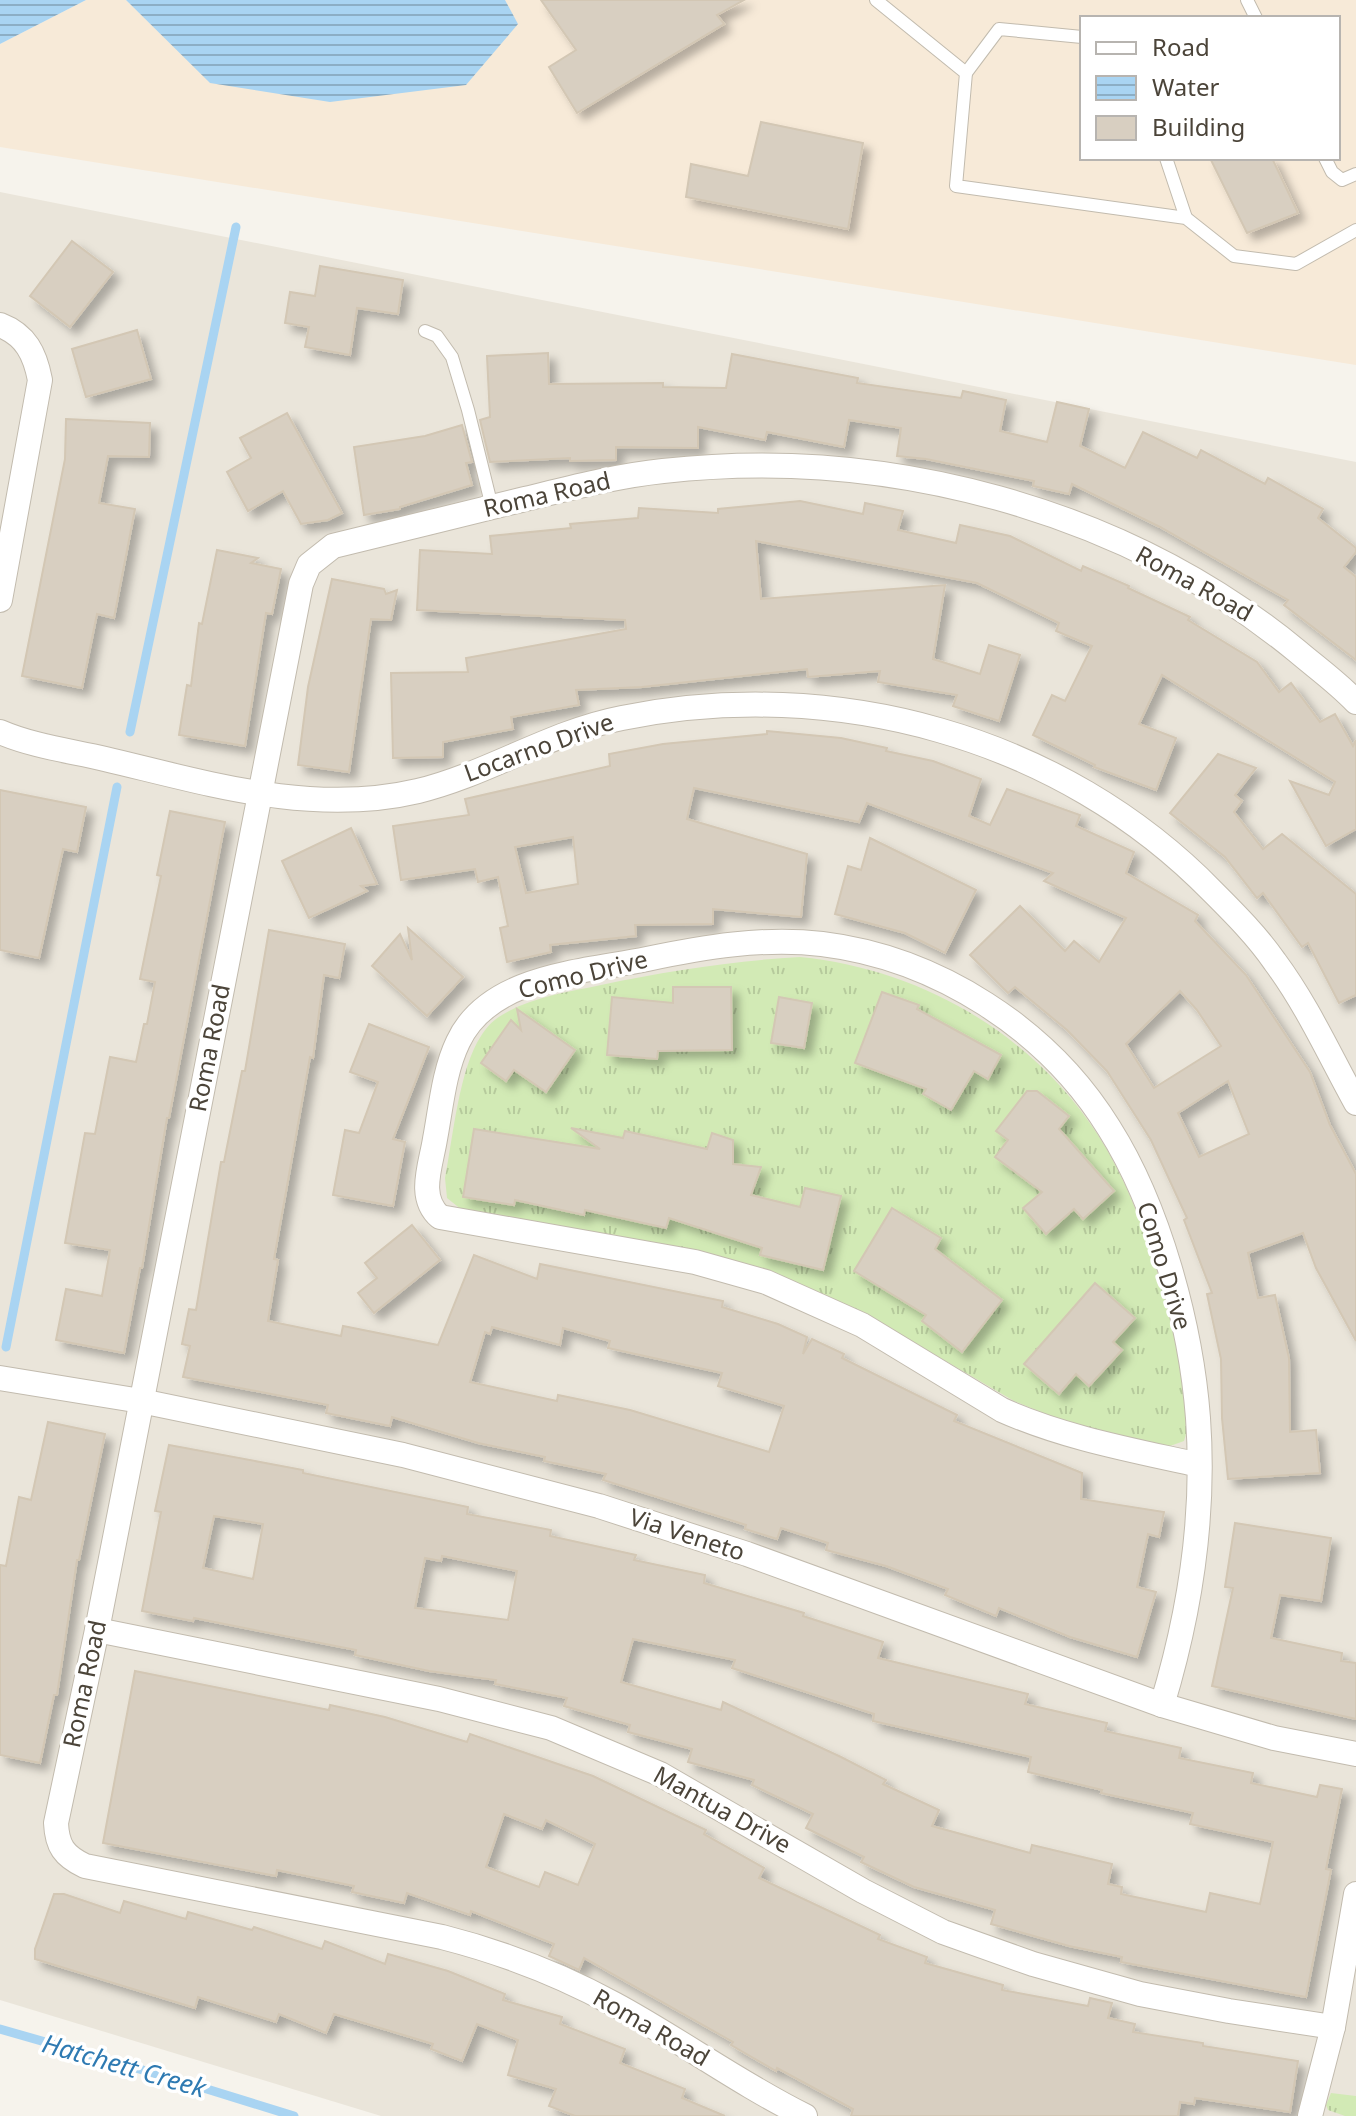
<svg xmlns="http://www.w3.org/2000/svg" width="1356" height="2116" font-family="'Noto Sans',sans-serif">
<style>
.residential{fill:#eae5da}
.commercial{fill:#f7ead8;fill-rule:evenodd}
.grass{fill:url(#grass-tufts)}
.water{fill:url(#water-rules)}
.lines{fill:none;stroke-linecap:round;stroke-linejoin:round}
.stream{stroke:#a9d4f2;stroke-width:9}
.building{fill:#d8cfc1;stroke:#d3c7b4;stroke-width:2;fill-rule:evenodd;filter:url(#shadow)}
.lane-casing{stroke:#c2bbae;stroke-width:14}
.street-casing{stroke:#c2bbae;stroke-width:26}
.lane{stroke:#fff;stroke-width:12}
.street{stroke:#fff;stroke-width:24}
.labels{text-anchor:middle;stroke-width:7;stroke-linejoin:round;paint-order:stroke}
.street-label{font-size:24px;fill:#4b4439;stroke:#fff}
.water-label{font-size:26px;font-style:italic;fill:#2e7ab2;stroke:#fff}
</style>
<defs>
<pattern id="grass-tufts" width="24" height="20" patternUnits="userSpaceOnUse" patternTransform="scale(2)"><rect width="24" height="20" fill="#d2eab5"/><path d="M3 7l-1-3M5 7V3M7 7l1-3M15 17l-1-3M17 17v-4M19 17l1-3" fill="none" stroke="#b6ca9c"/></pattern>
<pattern id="water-rules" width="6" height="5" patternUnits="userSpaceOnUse" patternTransform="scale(2)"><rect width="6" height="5" fill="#a9d4f2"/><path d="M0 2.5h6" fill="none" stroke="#8caec5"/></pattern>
<filter id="shadow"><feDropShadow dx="7" dy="7" stdDeviation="4" flood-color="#0004"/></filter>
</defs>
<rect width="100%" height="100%" fill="#f6f3ec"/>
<!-- residential -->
<polygon class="residential" points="0,192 1356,462 1356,2116 381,2116 0,2000"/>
<!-- commercial -->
<path class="commercial" d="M86 0H126L148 20 517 24 505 0H1356V365L0 147V44ZM1082 18H1338V158H1082Z"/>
<!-- grass -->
<g class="grass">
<path d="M800 957C920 969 1032 1033 1098 1135 1133 1189 1153 1254 1170 1315 1177 1342 1194 1417 1184 1441L1170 1446 1156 1444 1070 1424 1014 1401 860 1311 763 1270 462 1210 447 1198 445 1178C453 1138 459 1069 481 1036 486 1028 493 1020 502 1015 531 997 568 992 601 985 667 971 732 961 800 957Z"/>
<polygon points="1331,2093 1356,2096 1356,2116 1345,2116 1328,2110 1326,2105"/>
</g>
<!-- water -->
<g class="water">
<polygon points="0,0 86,0 0,44"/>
<polygon points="126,0 505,0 518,24 466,85 330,102 210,83"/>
</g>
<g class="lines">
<!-- stream -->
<g class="stream">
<polyline points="130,732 236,227"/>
<polyline points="6,1347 117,787"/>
<polyline points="0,2029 181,2081 294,2116"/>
</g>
</g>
<!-- building -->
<g class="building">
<polygon points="541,0 744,0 717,15 724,24 577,113 549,67 576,50"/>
<polygon points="761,122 863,143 848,229 686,197 691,164 748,176"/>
<polygon points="1210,158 1272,158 1298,213 1247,233"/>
<polygon points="72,241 113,272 70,327 30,296"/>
<polygon points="320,266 403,280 398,314 357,308 350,355 305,347 309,327 285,323 290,292 315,296"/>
<polygon points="137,330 151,379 86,397 72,349"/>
<polygon points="548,353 549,384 663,383 663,387 726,388 732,354 858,378 857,383 961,398 963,391 1006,400 1000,431 1047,442 1057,402 1089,409 1080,446 1125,468 1143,432 1197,458 1201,450 1265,484 1268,478 1323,509 1318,518 1356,548 1356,552 1344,567 1356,577 1356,660 1284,605 1288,600 1160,527 1072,484 1069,494 1033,486 1034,481 926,459 897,456 901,428 849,420 844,447 767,432 765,440 698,427 698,448 616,447 616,460 570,461 570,458 490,462 480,420 490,417 487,356"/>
<polygon points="287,413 342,513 328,520 301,524 283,491 248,511 227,472 251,458 240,438"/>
<polygon points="66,419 150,423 149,457 108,456 99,503 135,509 114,618 97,614 82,688 22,676 65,459"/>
<polygon points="462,425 472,462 466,463 472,485 400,507 400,509 364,515 354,447 425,436"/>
<polygon points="800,501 863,514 865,503 903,511 898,530 956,543 960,525 1010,536 1081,571 1083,566 1129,586 1128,588 1190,617 1188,620 1257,662 1279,692 1291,683 1320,722 1335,714 1353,746 1356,740 1356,829 1326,846 1290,781 1329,795 1335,782 1162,675 1139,724 1176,738 1156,790 1094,767 1095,765 1033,735 1052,695 1065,701 1092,646 1056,631 1059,623 977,583 756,541 761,599 945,585 933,659 980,674 989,645 1020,655 999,721 953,706 957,695 878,682 880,671 808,677 807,669 642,687 576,690 579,705 511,717 513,729 443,742 443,757 393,758 391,673 468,672 466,658 626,629 625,620 417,610 420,550 492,554 490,536 571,528 570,524 638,518 639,508 718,513 718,509"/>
<polygon points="217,550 258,558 251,563 281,569 272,614 266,613 245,746 179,735 187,685 191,686 199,623 202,624"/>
<polygon points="332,579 384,589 386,594 397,590 391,620 371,619 349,772 298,765 308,687"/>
<path d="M767 731 841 738 887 748 886 751 933 761 981 779 969 816 990 825 1007 789 1080 815 1076 826 1134 852 1126 873 1198 915 1195 921 1246 975 1310 1072 1330 1125 1356 1174V1341L1316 1268 1303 1233 1248 1253 1258 1298 1275 1295 1289 1358 1290 1432 1316 1430 1320 1473 1228 1479 1222 1418 1221 1359 1207 1294 1212 1293 1184 1220 1187 1218 1151 1140 1107 1071 1067 1030 1015 987 1008 993 970 955 1020 906 1065 951 1074 941 1099 962 1126 918 1044 881 1053 873 867 803 859 822 694 788 687 819 807 854 801 917 713 909V924L635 925 636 936 550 945 551 952 507 962 500 928 508 926 498 877 478 882 475 869 401 880 393 826 469 815 465 799 610 766 609 754 663 744 767 734ZM573 837 578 884 526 893 515 847ZM1180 991 1197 1010 1221 1046 1154 1088 1126 1044ZM1228 1081 1249 1134 1199 1157 1178 1113Z"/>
<polygon points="1218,754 1256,768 1235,795 1242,801 1234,812 1263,849 1282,834 1356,894 1356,995 1339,1003 1308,943 1302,947 1263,893 1257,898 1225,857 1170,813"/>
<polygon points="0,790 86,807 77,852 63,849 39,958 0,950"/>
<polygon points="170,811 225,822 169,1118 167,1118 142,1268 140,1268 124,1353 56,1340 66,1289 102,1296 110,1250 65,1243 85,1133 95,1134 110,1057 136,1062 144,1024 147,1024 155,982 140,979 161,876 157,875"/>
<polygon points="351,828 377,884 361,886 367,891 309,918 282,861"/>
<polygon points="870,838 976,890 945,953 905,933 835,914 848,866 861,870"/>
<polygon points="408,928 463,977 427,1016 372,966 400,934 412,960"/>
<path d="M269 930 345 944 339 978 324 975 313 1058 310 1057 274 1259 278 1260 268 1321 341 1336 343 1326 438 1345 474 1255 537 1279 540 1264 723 1301 722 1307 778 1324 807 1337 803 1354 812 1339 844 1354 842 1358 957 1415 954 1421 1082 1473 1081 1499 1164 1512 1159 1537 1148 1534 1137 1587 1156 1592 1137 1657 1070 1637 999 1608 996 1616 945 1595 948 1589 886 1566 826 1550 828 1543 781 1528 777 1539 745 1529 746 1525 603 1480 606 1474 544 1461 545 1457 478 1443 392 1417 390 1426 326 1413 328 1405 183 1377 190 1346 182 1344 189 1309 196 1310 221 1162H224L242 1071H245ZM492 1327 560 1345 563 1328 610 1341 608 1348 722 1373 718 1386 784 1406 769 1452 630 1410 558 1395 557 1401 470 1382 485 1332 490 1334Z"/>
<polygon points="673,987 731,987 732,1050 658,1051 657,1059 607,1055 612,997 673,1003"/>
<polygon points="882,992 919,1005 917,1009 1001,1055 988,1079 974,1071 951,1110 923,1094 926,1089 855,1063"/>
<polygon points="779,997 812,1003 804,1048 771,1043"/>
<polygon points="517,1009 575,1050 546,1092 514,1070 506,1081 481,1063 511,1020 521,1030"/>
<polygon points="369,1024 429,1047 393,1139 405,1142 393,1206 333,1195 345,1130 359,1133 378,1082 350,1072"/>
<polygon points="1027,1091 1037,1091 1069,1116 1059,1129 1114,1191 1083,1219 1074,1209 1046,1234 1023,1208 1042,1192 995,1157 1008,1140 996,1131"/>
<polygon points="571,1128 623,1138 625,1131 707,1149 712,1133 733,1140 733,1164 761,1167 751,1195 800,1207 805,1188 841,1196 823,1270 760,1255 762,1248 669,1218 666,1228 585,1210 584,1215 515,1200 514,1205 463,1197 474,1129 600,1149"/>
<polygon points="892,1208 941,1238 935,1249 1002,1300 962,1352 922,1321 926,1315 854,1271"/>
<polygon points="412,1225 440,1260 374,1313 358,1293 377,1278 365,1263"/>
<polygon points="1095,1283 1135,1318 1113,1342 1122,1350 1089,1386 1076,1374 1059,1394 1024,1364"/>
<polygon points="48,1422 105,1434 79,1560 77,1560 57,1695 54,1695 40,1763 0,1755 0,1565 6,1566 19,1497 31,1500"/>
<path d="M169 1445 303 1470V1473L468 1507 467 1514 551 1530 550 1536 636 1555 634 1560 705 1575 704 1583 804 1613 803 1616 883 1642 878 1658 1028 1694 1025 1704 1107 1723 1105 1731 1181 1748 1179 1758 1253 1773 1251 1783 1317 1797 1320 1785 1342 1789 1326 1869 1331 1870 1306 1997 1121 1962 1122 1957 1069 1946 991 1924 995 1910 914 1887 861 1862 864 1857 806 1828 813 1814 752 1785 754 1780 688 1762 692 1749 628 1732 630 1725 564 1706 567 1698 495 1684 496 1680 429 1671 355 1655 356 1650 194 1618 193 1621 142 1611 161 1512 155 1511ZM214 1516 263 1524 253 1579 203 1568ZM442 1556 517 1571 508 1620 415 1608 425 1558 441 1561ZM633 1639 735 1660 732 1668 874 1714 873 1721 1031 1757 1028 1772 1102 1790 1101 1793 1193 1813 1190 1824 1273 1842 1260 1904 1210 1893 1206 1912 1121 1894 1122 1887 1108 1884 1112 1864 1032 1845 1030 1853 932 1826 939 1810 883 1784 886 1780 841 1757 723 1702 721 1710 621 1682Z"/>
<polygon points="1235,1523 1331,1538 1321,1601 1280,1595 1271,1638 1342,1653 1341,1661 1356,1663 1356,1719 1212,1686 1233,1588 1225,1587"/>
<path d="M135 1671 329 1710 330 1705 385 1717 467 1742 470 1734 593 1776 706 1830 704 1834 764 1868 759 1878 880 1935 878 1939 927 1957 925 1963 1003 1985 1002 1990 1088 2006 1090 1998 1112 2003 1108 2018 1135 2024 1133 2032 1203 2043V2046L1298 2061 1290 2112 1195 2098 1194 2104 1180 2102 1178 2116H851L853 2109 777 2068 776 2071 731 2045 733 2042 584 1958 579 1970 549 1956 554 1944 471 1911 470 1915 407 1893 404 1903 352 1892 354 1886 277 1870 276 1876 103 1843ZM504 1814 542 1829 546 1820 595 1844 578 1885 545 1872 539 1887 486 1867Z"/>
<polygon points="54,1894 64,1894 120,1913 124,1901 186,1919 188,1912 252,1930 254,1927 322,1949 325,1941 385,1964 388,1954 448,1971 505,1994 503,2000 562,2017 560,2024 625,2049 620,2063 685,2089 682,2098 725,2116 575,2116 549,2106 556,2089 508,2075 518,2040 477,2024 462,2061 431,2049 433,2044 334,2014 326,2033 279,2014 276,2022 198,1997 195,2008 35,1959 35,1949"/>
</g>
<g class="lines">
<!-- lane casing -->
<g class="lane-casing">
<g id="lane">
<polyline points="876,0 966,73 956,186 1186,218 1234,256 1296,264 1356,230"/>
<polyline points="1247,0 1256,18"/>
<polyline points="966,73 999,29 1082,37"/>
<polyline points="1166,158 1186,218"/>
<polyline points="1325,158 1332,172 1342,180 1356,174"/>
<polyline points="425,331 437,336 452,357 468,410 492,507"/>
</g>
</g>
<!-- street casing -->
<g class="street-casing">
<g id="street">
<path d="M0 325C26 335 35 354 40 380L0 600"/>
<path d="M0 732C32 746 71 751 105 759 207 783 312 816 418 791 488 774 550 732 622 718 834 675 1061 736 1213 892 1235 914 1257 936 1275 962 1307 1005 1330 1056 1356 1103"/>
<polyline points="0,1378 141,1401 403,1455 599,1506 747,1554 1162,1705 1274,1738 1356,1754"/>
<polyline points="97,1630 439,1699 551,1728 660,1774 863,1891 943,1932 1033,1964 1140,1994 1229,2011 1333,2027"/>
<path d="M1162 1705C1190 1613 1205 1515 1198 1418 1191 1325 1159 1207 1109 1128 1048 1029 937 958 822 944 764 937 703 947 647 959 584 972 489 975 458 1042 444 1071 441 1107 435 1139 431 1165 417 1197 440 1217L695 1262 766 1282 862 1325 1002 1410C1065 1438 1132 1450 1199 1465"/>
<path d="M805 2116C738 2083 679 2039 614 2004 559 1974 501 1952 442 1937L85 1866C64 1856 57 1846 56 1823L97 1630 301 584 309 565 333 546C396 531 458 515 521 500 567 489 615 476 663 471 885 446 1123 508 1297 651 1317 668 1338 683 1356 702"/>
<polyline points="1310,2116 1333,2027 1356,1894"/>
</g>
</g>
<!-- lane -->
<use href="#lane" class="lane"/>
<!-- street -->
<use href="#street" class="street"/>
</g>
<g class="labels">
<!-- street labels -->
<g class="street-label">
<text transform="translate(547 495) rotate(-13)" y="8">Roma Road</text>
<text transform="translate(1194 584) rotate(29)" y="8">Roma Road</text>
<text transform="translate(539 748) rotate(-20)" y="8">Locarno Drive</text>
<text transform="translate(583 975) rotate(-14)" y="8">Como Drive</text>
<text transform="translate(210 1048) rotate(-79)" y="8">Roma Road</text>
<text transform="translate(1164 1266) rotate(73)" y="8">Como Drive</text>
<text transform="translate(687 1535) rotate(18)" y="8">Via Veneto</text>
<text transform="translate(85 1684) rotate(-78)" y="8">Roma Road</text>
<text transform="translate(722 1810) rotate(29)" y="8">Mantua Drive</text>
<text transform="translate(651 2028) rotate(30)" y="8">Roma Road</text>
</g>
<!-- water labels -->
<g class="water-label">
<text transform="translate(124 2066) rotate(16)" y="9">Hatchett Creek</text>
</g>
</g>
<!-- legend -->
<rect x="1080" y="16" width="260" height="144" fill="#ffffff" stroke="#b7b4b0" stroke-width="2"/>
<rect x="1096" y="42" width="40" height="12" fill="#ffffff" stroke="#b7b4b0" stroke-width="2"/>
<text x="1152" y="56" font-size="24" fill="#4b4439">Road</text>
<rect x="1096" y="76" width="40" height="24" fill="url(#water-rules)" stroke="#b7b4b0" stroke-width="2"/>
<text x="1152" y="96" font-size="24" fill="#4b4439">Water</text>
<rect x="1096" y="116" width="40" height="24" fill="#d8cfc1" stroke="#b7b4b0" stroke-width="2"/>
<text x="1152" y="136" font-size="24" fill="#4b4439">Building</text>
</svg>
